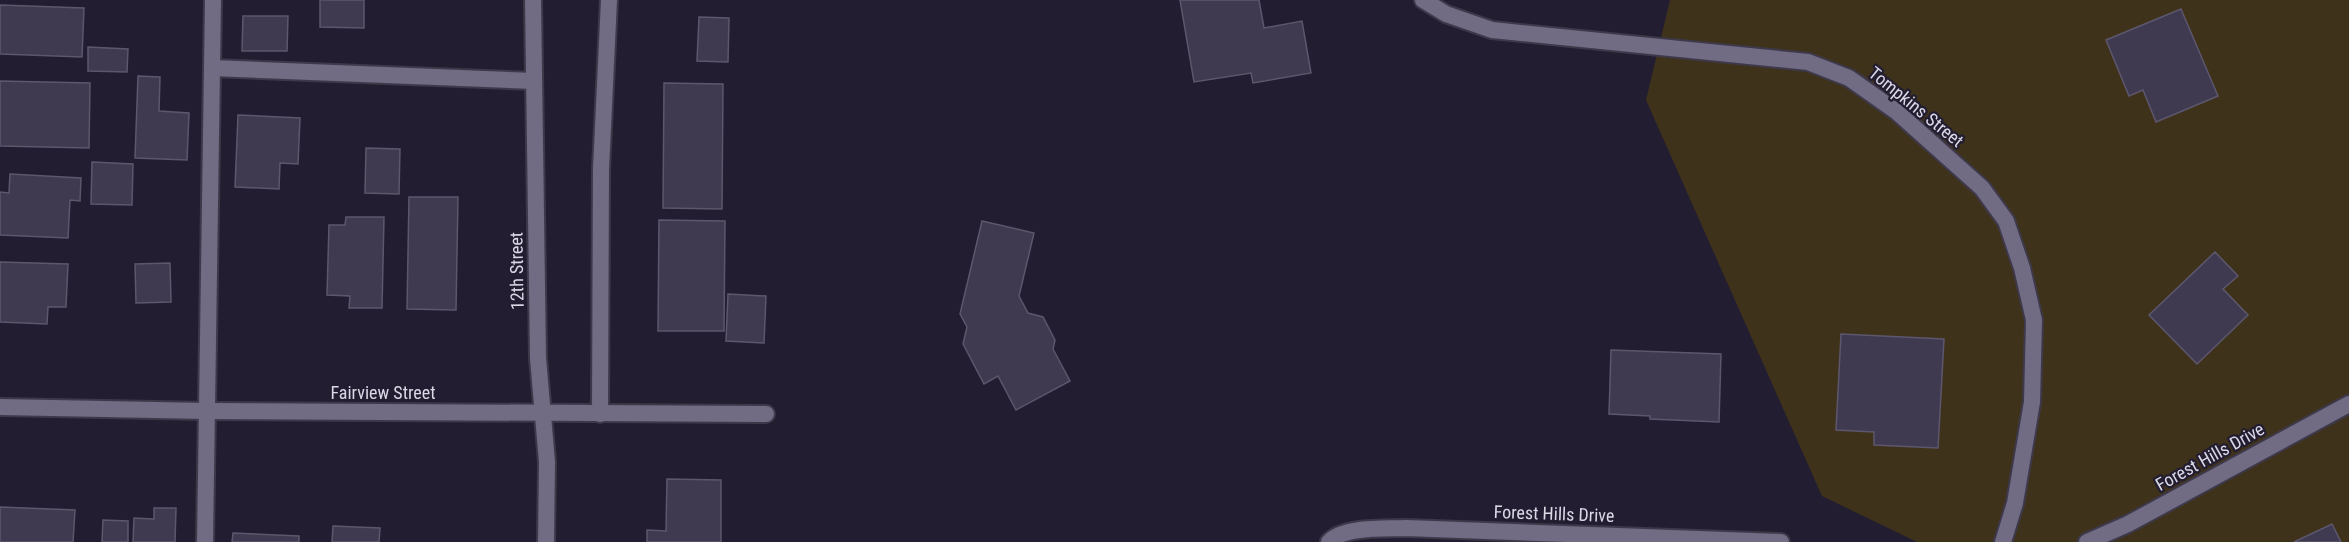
<svg xmlns="http://www.w3.org/2000/svg" width="2349" height="542" font-family="'Roboto Condensed',sans-serif">
<style>
.green{fill:#3f321b}
.building{fill:#3f3a50;stroke:#5d576e;stroke-width:1.5}
.lines{fill:none;stroke-linecap:round;stroke-linejoin:round}
.service-casing{stroke:#3e394a;stroke-width:20}
.minor-casing{stroke:#3e394a;stroke-width:20}
.service{stroke:#716b83;stroke-width:16}
.minor{stroke:#716b83;stroke-width:16}
.labels{text-anchor:middle;stroke-width:4.5;stroke-linejoin:round;paint-order:stroke}
.street-label{font-size:18px;fill:#dbd8e6;stroke:#231d32}
</style>
<rect width="100%" height="100%" fill="#231d32"/>
<!-- green -->
<polygon class="green" points="1670,0 2349,0 2349,542 1917,542 1822,496 1646,100"/>
<!-- building -->
<g class="building">
<polygon points="320,0 364,0 364,28 320,27"/>
<polygon points="1180,0 1259,0 1264,28 1302,21 1311,73 1253,83 1251,73 1194,82"/>
<polygon points="0,5 84,8 82,57 0,54"/>
<polygon points="2181,9 2218,96 2156,122 2143,90 2129,96 2106,40"/>
<polygon points="243,16 288,16 287,51 242,51"/>
<polygon points="699,17 729,18 728,62 697,61"/>
<polygon points="88,47 128,49 127,72 88,71"/>
<polygon points="138,76 160,77 159,111 189,113 187,160 135,158"/>
<polygon points="0,81 90,83 89,148 0,146"/>
<polygon points="664,83 723,84 722,209 663,208"/>
<polygon points="238,115 300,118 298,164 280,163 279,189 235,187"/>
<polygon points="366,148 400,149 399,194 365,193"/>
<polygon points="92,162 133,164 132,205 91,204"/>
<polygon points="10,174 81,178 80,201 70,200 68,238 0,235 0,192 9,193"/>
<polygon points="409,197 458,197 456,310 407,309"/>
<polygon points="346,217 384,217 382,308 349,308 350,296 327,295 329,225 345,225"/>
<polygon points="659,220 725,221 724,331 658,331"/>
<polygon points="982,221 1034,233 1019,296 1028,313 1043,317 1055,340 1053,349 1070,381 1016,410 998,376 984,384 963,344 967,327 960,314"/>
<polygon points="2215,252 2238,276 2223,289 2248,315 2197,364 2149,315"/>
<polygon points="0,262 68,264 66,307 48,307 47,324 0,322"/>
<polygon points="170,263 171,302 136,303 135,264"/>
<polygon points="728,294 766,296 764,343 726,341"/>
<polygon points="1841,334 1944,339 1938,448 1874,445 1874,432 1836,430"/>
<polygon points="1611,350 1721,354 1719,422 1650,419 1650,416 1609,414"/>
<polygon points="667,479 721,480 721,542 647,542 647,530 666,531"/>
<polygon points="0,507 75,510 73,542 0,542"/>
<polygon points="154,508 176,508 175,542 133,542 134,518 154,519"/>
<polygon points="103,520 128,521 128,542 102,542"/>
<polygon points="2332,524 2341,542 2294,542"/>
<polygon points="333,526 380,528 379,542 332,542"/>
<polygon points="233,533 299,536 299,542 232,542"/>
</g>
<g class="lines">
<!-- service casing -->
<g class="service-casing">
<g id="service">
<polyline points="212,68 534,81"/>
<polyline points="205,542 213,0"/>
</g>
</g>
<!-- minor casing -->
<g class="minor-casing">
<g id="minor">
<polyline points="533,0 538,358 547,462 546,542"/>
<polyline points="1423,0 1446,14 1492,30 1808,62 1849,78 1897,112 1982,188 2006,221 2022,268 2034,320 2032,402 2015,503 2003,542"/>
<polyline points="0,407 207,411 766,414"/>
<polyline points="600,414 601,169 609,0"/>
<path d="M1329 542C1343 526 1385 529 1406 528L1781 542"/>
<polyline points="2087,542 2128,524 2349,404"/>
</g>
</g>
<!-- service -->
<use href="#service" class="service"/>
<!-- minor -->
<use href="#minor" class="minor"/>
</g>
<g class="labels">
<!-- street labels -->
<g class="street-label">
<text transform="translate(1916 107) rotate(39)" y="6">Tompkins Street</text>
<text transform="translate(517 271) rotate(-91)" y="6">12th Street</text>
<text x="383" y="399">Fairview Street</text>
<text transform="translate(2210 457) rotate(-29)" y="6">Forest Hills Drive</text>
<text transform="translate(1554 514) rotate(2)" y="6">Forest Hills Drive</text>
</g>
</g>
</svg>
